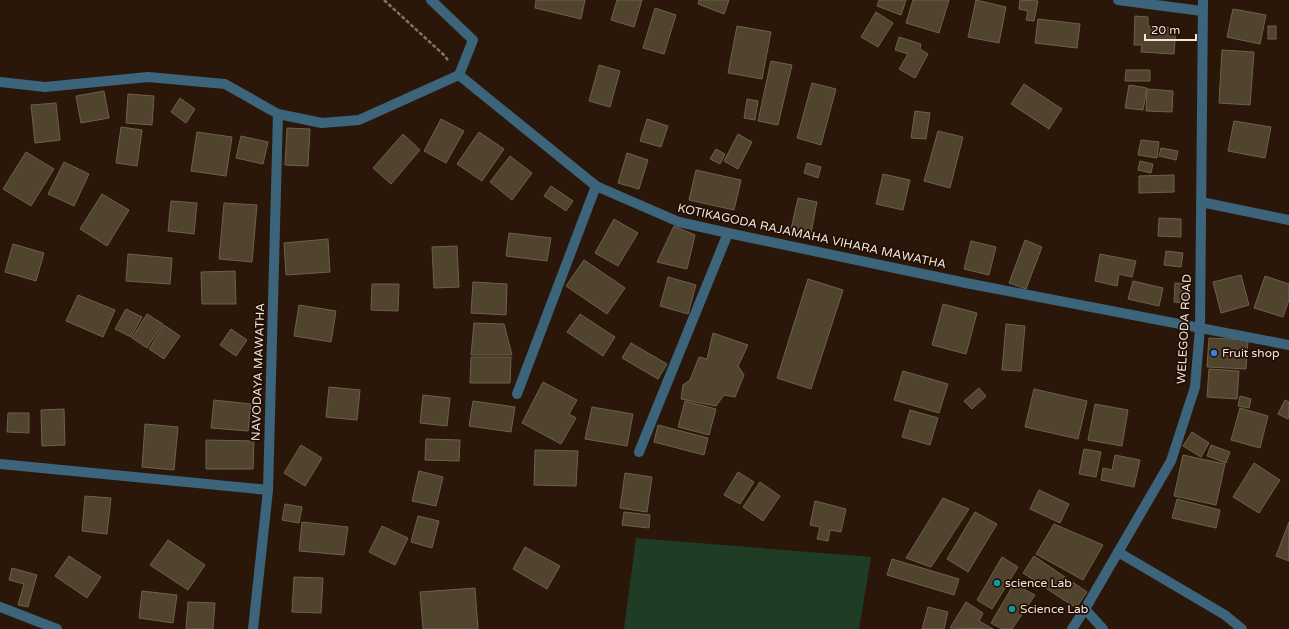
<svg xmlns="http://www.w3.org/2000/svg" width="1289" height="629" font-family="'Varela Round',sans-serif">
<style>
.green{fill:#1f3c25}
.building{fill:#51442f;stroke:#6e614b}
.lines{fill:none;stroke-linecap:round;stroke-linejoin:round}
.path{stroke:#847468;stroke-width:2.5;stroke-dasharray:4 2;stroke-linecap:butt}
.minor{stroke:#3c647b;stroke-width:10}
.shop-dot{fill:#3f7fe0;stroke:#200e03;stroke-width:1.5}
.culture-dot{fill:#0f9aa8;stroke:#200e03;stroke-width:1.5}
.labels{text-anchor:middle;stroke-width:3.5;stroke-linejoin:round;paint-order:stroke}
.street-label{font-size:12px;fill:#f2e5dc;stroke:#200e03}
.poi-label{font-size:12px;fill:#f2e5dc;stroke:#200e03;text-anchor:start}
</style>
<rect width="100%" height="100%" fill="#2a170a"/>
<!-- green -->
<polygon class="green" points="636,538 871,557 859,629 624,629"/>
<!-- building -->
<g class="building">
<polygon points="536,0 585,0 581,19 535,8"/>
<polygon points="617,0 642,0 634,27 611,20"/>
<polygon points="699,0 729,0 724,14 698,4"/>
<polygon points="879,0 906,0 901,15 877,6"/>
<polygon points="913,0 949,0 939,33 906,23"/>
<polygon points="976,0 1006,7 999,43 968,37"/>
<polygon points="1020,0 1038,1 1034,21 1026,20 1028,11 1019,9"/>
<polygon points="655,8 676,15 664,54 643,48"/>
<polygon points="1233,9 1266,15 1260,44 1227,37"/>
<polygon points="876,12 893,23 878,47 861,37"/>
<polygon points="1135,16 1148,17 1148,26 1176,28 1174,54 1141,52 1142,45 1134,45"/>
<polygon points="1038,19 1080,24 1077,48 1035,43"/>
<polygon points="737,26 771,32 762,79 728,73"/>
<rect x="1268" y="26" width="8" height="13"/>
<polygon points="899,37 921,44 920,49 928,54 915,78 899,69 908,54 895,50"/>
<polygon points="1222,50 1254,52 1250,105 1219,103"/>
<polygon points="771,61 792,65 778,125 758,121"/>
<polygon points="599,65 620,71 610,107 589,101"/>
<polygon points="1126,70 1150,70 1150,81 1125,81"/>
<polygon points="812,83 836,89 821,145 797,138"/>
<polygon points="1024,84 1062,109 1049,129 1011,104"/>
<polygon points="1129,85 1147,88 1143,110 1125,108"/>
<polygon points="1147,89 1173,91 1172,112 1146,111"/>
<polygon points="104,91 109,118 81,123 76,96"/>
<polygon points="128,94 154,96 152,125 126,123"/>
<polygon points="180,98 195,109 186,123 171,112"/>
<polygon points="747,99 758,101 755,120 744,118"/>
<polygon points="56,103 60,140 35,143 31,105"/>
<polygon points="915,111 930,113 926,139 911,138"/>
<polygon points="441,119 464,131 446,163 424,151"/>
<polygon points="647,119 668,126 661,147 640,141"/>
<polygon points="1234,121 1271,127 1265,158 1228,151"/>
<polygon points="121,127 142,130 137,166 116,163"/>
<polygon points="287,128 310,129 308,166 285,165"/>
<polygon points="938,131 963,137 950,188 924,181"/>
<polygon points="197,132 232,137 226,176 191,171"/>
<polygon points="479,132 504,149 482,181 457,164"/>
<polygon points="403,134 420,150 391,184 373,168"/>
<polygon points="738,134 752,142 738,169 724,161"/>
<polygon points="241,136 268,142 263,164 236,158"/>
<polygon points="1141,140 1159,142 1157,158 1138,155"/>
<polygon points="1161,148 1178,151 1176,160 1159,156"/>
<polygon points="716,149 725,154 720,164 710,159"/>
<polygon points="26,152 54,169 31,206 3,189"/>
<polygon points="627,153 648,160 639,189 618,183"/>
<polygon points="510,156 532,173 512,200 490,182"/>
<polygon points="1140,161 1153,164 1151,173 1138,170"/>
<polygon points="64,162 89,174 74,206 48,194"/>
<polygon points="807,163 821,167 818,178 804,173"/>
<polygon points="696,170 741,180 734,210 689,200"/>
<polygon points="883,174 910,180 903,210 876,204"/>
<polygon points="1174,175 1174,192 1139,193 1139,176"/>
<polygon points="551,186 573,201 566,211 544,196"/>
<polygon points="102,194 129,210 107,246 80,229"/>
<polygon points="798,198 817,202 811,233 791,229"/>
<polygon points="171,201 197,203 194,234 168,231"/>
<polygon points="224,203 257,205 252,262 219,259"/>
<polygon points="1159,218 1181,219 1181,237 1158,236"/>
<polygon points="614,219 638,233 618,266 595,253"/>
<polygon points="674,226 695,235 687,269 657,262"/>
<polygon points="509,233 551,238 547,261 506,256"/>
<polygon points="328,239 330,272 286,275 284,243"/>
<polygon points="1025,240 1042,247 1026,289 1009,283"/>
<polygon points="971,241 996,247 989,275 964,269"/>
<polygon points="13,244 44,253 36,281 5,272"/>
<polygon points="457,246 459,287 434,288 432,247"/>
<polygon points="1166,251 1183,253 1181,267 1164,265"/>
<polygon points="128,254 172,258 170,284 126,281"/>
<polygon points="1100,254 1136,261 1132,277 1119,274 1117,286 1095,281"/>
<polygon points="584,260 625,288 607,314 566,286"/>
<polygon points="235,271 236,304 202,304 201,272"/>
<polygon points="1241,275 1249,305 1221,313 1213,282"/>
<polygon points="1265,276 1289,284 1289,300 1283,317 1254,308"/>
<polygon points="668,277 696,285 688,314 660,306"/>
<polygon points="808,279 843,290 811,389 777,378"/>
<polygon points="1133,281 1163,288 1159,306 1128,299"/>
<polygon points="473,282 507,284 506,315 471,313"/>
<polygon points="1175,283 1187,284 1186,303 1174,302"/>
<polygon points="372,284 399,284 398,311 371,310"/>
<polygon points="78,295 115,310 103,337 66,321"/>
<polygon points="943,304 977,313 966,354 932,345"/>
<polygon points="299,305 336,311 331,342 294,336"/>
<polygon points="126,309 142,317 131,337 115,329"/>
<polygon points="147,314 163,324 147,348 132,338"/>
<polygon points="580,314 615,337 603,356 567,332"/>
<polygon points="474,323 504,324 512,355 471,355"/>
<polygon points="1006,324 1025,326 1021,371 1002,370"/>
<polygon points="164,325 180,336 164,359 149,349"/>
<polygon points="231,329 247,340 236,356 220,345"/>
<polygon points="713,333 748,345 738,366 744,375 735,397 724,395 716,406 681,399 683,385 690,380 699,357 707,359"/>
<polygon points="1209,338 1248,340 1246,369 1207,367"/>
<polygon points="631,343 667,364 658,379 622,358"/>
<polygon points="471,357 511,357 510,383 470,383"/>
<polygon points="1209,369 1239,371 1237,399 1207,397"/>
<polygon points="903,371 948,384 939,413 894,400"/>
<polygon points="543,382 577,400 569,414 576,418 561,444 522,423"/>
<polygon points="329,387 360,390 357,420 326,417"/>
<polygon points="979,388 986,396 972,409 964,401"/>
<polygon points="1034,389 1087,401 1078,439 1025,427"/>
<polygon points="423,395 450,398 447,426 420,423"/>
<polygon points="1240,396 1251,399 1249,408 1238,406"/>
<polygon points="214,400 251,404 248,431 211,428"/>
<polygon points="1285,400 1289,402 1289,417 1288,419 1278,414"/>
<polygon points="473,401 515,407 511,432 469,426"/>
<polygon points="685,401 716,409 709,435 678,427"/>
<polygon points="1095,404 1128,410 1122,446 1088,440"/>
<polygon points="592,407 633,414 627,446 585,439"/>
<polygon points="1240,408 1268,416 1260,448 1231,440"/>
<polygon points="64,409 65,445 42,446 41,410"/>
<polygon points="910,410 938,418 930,445 902,437"/>
<polygon points="8,413 29,413 29,433 7,432"/>
<polygon points="145,424 178,427 174,470 142,467"/>
<polygon points="658,425 708,438 704,455 654,442"/>
<polygon points="1192,432 1209,443 1201,457 1183,446"/>
<polygon points="426,439 460,440 459,461 425,460"/>
<polygon points="206,440 254,441 253,469 206,469"/>
<polygon points="301,445 322,458 305,486 284,473"/>
<polygon points="1211,445 1230,452 1226,463 1207,456"/>
<polygon points="1084,449 1101,452 1096,477 1079,474"/>
<polygon points="535,450 578,451 576,486 534,485"/>
<polygon points="1115,455 1140,460 1134,487 1101,480 1103,468 1112,470"/>
<polygon points="1183,455 1225,464 1216,505 1174,496"/>
<polygon points="1254,463 1280,480 1259,513 1233,497"/>
<polygon points="419,471 443,477 436,506 412,501"/>
<polygon points="738,472 754,482 740,504 724,495"/>
<polygon points="625,473 652,477 647,512 620,508"/>
<polygon points="760,482 780,496 763,521 743,507"/>
<polygon points="1039,490 1069,504 1060,523 1030,509"/>
<polygon points="85,496 111,498 107,534 82,531"/>
<polygon points="943,498 969,509 931,567 906,558"/>
<polygon points="1177,499 1220,510 1216,528 1172,518"/>
<polygon points="815,501 846,509 841,532 830,530 828,541 817,539 820,527 810,525"/>
<polygon points="285,504 302,507 299,523 282,520"/>
<polygon points="624,512 650,515 649,528 622,525"/>
<polygon points="975,512 997,524 968,572 947,559"/>
<polygon points="418,516 439,521 432,548 411,542"/>
<polygon points="302,522 348,527 344,555 299,551"/>
<polygon points="1289,522 1289,561 1276,556"/>
<polygon points="1054,524 1103,545 1083,580 1036,554"/>
<polygon points="382,526 408,538 395,565 369,552"/>
<polygon points="168,540 205,565 188,590 150,565"/>
<polygon points="525,547 560,566 547,589 513,569"/>
<polygon points="69,556 101,577 87,598 55,576"/>
<polygon points="1034,556 1087,592 1076,608 1023,573"/>
<polygon points="1002,557 1018,567 992,609 977,600"/>
<polygon points="892,559 959,579 954,595 887,575"/>
<polygon points="12,568 37,575 28,607 18,605 24,584 9,580"/>
<polygon points="294,577 323,578 321,613 292,612"/>
<polygon points="1014,584 1035,595 1012,629 1002,629 991,623"/>
<polygon points="475,588 478,629 423,629 420,592"/>
<polygon points="142,591 177,595 173,623 139,618"/>
<polygon points="188,602 215,603 213,629 186,629"/>
<polygon points="966,602 983,613 979,621 993,629 950,628"/>
<polygon points="928,607 948,612 944,629 922,629"/>
</g>
<g class="lines">
<!-- path -->
<polyline class="path" points="384,0 445,56 449,62"/>
<!-- minor -->
<g class="minor">
<polyline points="431,0 473,40 459,75"/>
<polyline points="1118,0 1202,11"/>
<polyline points="0,82 45,87 148,77 225,84 278,114 322,123 359,120 459,75 596,186 679,222 728,233 966,283 1289,345"/>
<polyline points="1201,202 1289,220"/>
<polyline points="517,394 596,186"/>
<polyline points="639,452 728,233"/>
<polyline points="0,464 268,490"/>
<polyline points="1118,552 1225,615 1242,629"/>
<polyline points="0,607 57,629"/>
<polyline points="1085,609 1103,629"/>
<polyline points="253,629 268,490 278,114"/>
<polyline points="1072,629 1085,609 1171,461 1195,387 1200,328 1203,0"/>
</g>
</g>
<!-- markers -->
<circle class="shop-dot" cx="1214" cy="353" r="4"/>
<g class="culture-dot">
<circle cx="997" cy="583" r="4"/>
<circle cx="1012" cy="609" r="4"/>
</g>
<g class="labels">
<!-- street labels -->
<g class="street-label">
<text transform="translate(812 236) rotate(12)" y="4">KOTIKAGODA RAJAMAHA VIHARA MAWATHA</text>
<text transform="translate(1184 329) rotate(-87)" y="4">WELEGODA ROAD</text>
<text transform="translate(258 372) rotate(-88)" y="4">NAVODAYA MAWATHA</text>
</g>
<!-- poi labels -->
<g class="poi-label">
<text x="1222" y="357">Fruit shop</text>
<text x="1005" y="587">science Lab</text>
<text x="1020" y="613">Science Lab</text>
</g>
</g>
<!-- scale -->
<path d="M1145 34v6h51v-6" fill="none" stroke="#f2e5dc" stroke-width="2"/>
<text x="1151" y="34" font-size="12" fill="#f2e5dc" stroke="#200e03" stroke-width="3" paint-order="stroke">20 m</text>
</svg>
